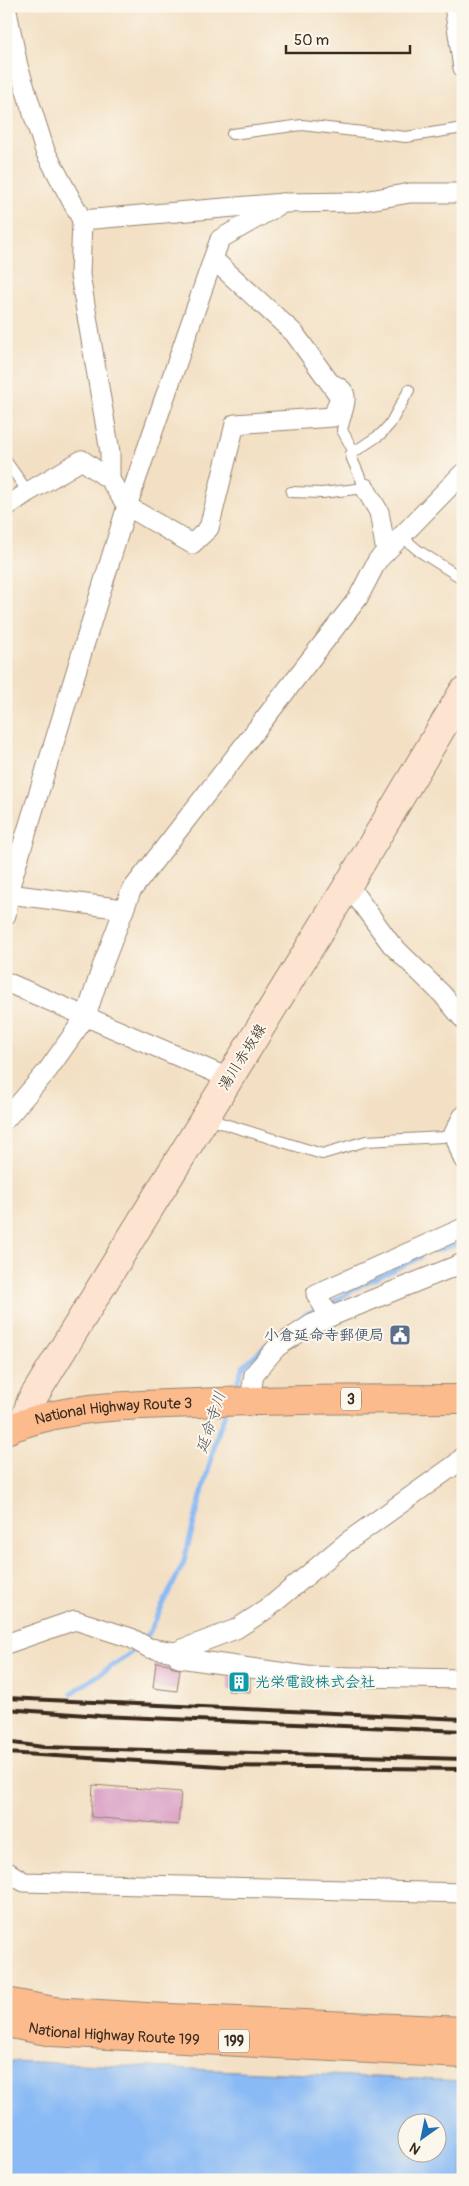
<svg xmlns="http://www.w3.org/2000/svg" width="469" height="2186" font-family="Pangolin,'Klee One',sans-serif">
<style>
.water{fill:#89baf5;stroke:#62728a;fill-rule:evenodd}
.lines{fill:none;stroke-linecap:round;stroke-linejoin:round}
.stream{stroke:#89baf5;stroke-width:5}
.building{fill:#d89bc3}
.service-casing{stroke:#978571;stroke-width:12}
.minor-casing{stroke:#978571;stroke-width:21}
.secondary-casing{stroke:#978571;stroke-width:30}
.trunk-casing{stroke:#978571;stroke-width:30}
.service{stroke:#fff;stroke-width:10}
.minor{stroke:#fff;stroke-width:19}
.secondary{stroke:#fde4d1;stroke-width:28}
.trunk{stroke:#fbbb8d;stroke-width:28}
.rail{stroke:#3b2a1e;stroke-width:4}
.labels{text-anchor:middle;stroke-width:4;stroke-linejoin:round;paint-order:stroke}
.shield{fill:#fbf7ec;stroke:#75685c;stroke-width:1}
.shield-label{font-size:14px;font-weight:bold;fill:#3b2a1e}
.street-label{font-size:15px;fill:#3b2a1e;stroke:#fbf7ec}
.service-label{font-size:15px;font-weight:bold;fill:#4e5e75;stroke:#fbf7ec;text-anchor:end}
.culture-label{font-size:15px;font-weight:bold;fill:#0d838f;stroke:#fbf7ec;text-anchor:start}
.water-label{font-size:16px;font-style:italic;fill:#52555e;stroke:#fbf7ec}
</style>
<rect width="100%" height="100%" fill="#fbf7ec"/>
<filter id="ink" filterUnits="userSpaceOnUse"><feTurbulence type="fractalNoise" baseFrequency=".02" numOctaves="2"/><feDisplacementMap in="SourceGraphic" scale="10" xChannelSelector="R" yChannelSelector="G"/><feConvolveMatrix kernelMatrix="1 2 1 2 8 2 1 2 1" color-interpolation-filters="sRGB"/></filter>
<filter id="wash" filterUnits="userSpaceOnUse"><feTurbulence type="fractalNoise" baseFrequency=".0096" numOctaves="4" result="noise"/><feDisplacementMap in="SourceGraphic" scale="20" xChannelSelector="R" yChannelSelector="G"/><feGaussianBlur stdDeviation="1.12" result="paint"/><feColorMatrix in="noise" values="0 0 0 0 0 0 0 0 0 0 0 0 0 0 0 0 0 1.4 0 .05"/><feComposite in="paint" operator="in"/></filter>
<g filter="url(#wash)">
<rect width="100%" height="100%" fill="#f3e0c4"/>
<!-- water -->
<path class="water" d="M12 2061 463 2081V2180H6V2063ZM406 2124H436V2154H406Z"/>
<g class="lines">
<!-- stream -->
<g class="stream">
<polyline points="435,1251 463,1242"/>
<polyline points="328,1305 359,1286 420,1257"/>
<polyline points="283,1332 306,1314 320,1308"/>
<polyline points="233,1394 243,1366 267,1345"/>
<polyline points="72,1693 127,1656 146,1639 183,1564 218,1433 226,1411"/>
</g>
</g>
<g id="blocks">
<!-- building -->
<g class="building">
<polygon points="156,1662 169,1664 173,1668 180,1669 177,1691 153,1688"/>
<polygon points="228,1676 250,1679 250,1692 228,1691"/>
<polygon points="93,1785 181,1792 178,1825 91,1817"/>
</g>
</g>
</g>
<g filter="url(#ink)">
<use href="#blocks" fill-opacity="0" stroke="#978571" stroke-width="1"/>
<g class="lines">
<!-- service casing -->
<g class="service-casing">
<g id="service">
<polyline points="232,134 302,125 406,137 463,128"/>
<path d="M328 378C361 387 348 405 342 430L354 452"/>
<polyline points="6,461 28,492"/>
<polyline points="291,492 322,493 365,488 352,459 351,454 381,434 390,424 409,390"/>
<polyline points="401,536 419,551 463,579"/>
<polyline points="205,1118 322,1154 366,1141 443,1137 454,1133"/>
</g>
</g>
<!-- minor casing -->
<g class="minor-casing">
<g id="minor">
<polyline points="6,6 18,66 45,151 82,220 283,203 358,202 410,193 463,193"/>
<polyline points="454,6 463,68"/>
<polyline points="82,220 80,275 110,452 110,480"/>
<polyline points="365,488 379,512 386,552"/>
<polyline points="6,507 28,492 82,460 110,480 127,506 192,544 209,528 235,424 333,417 340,397 294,333 213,259"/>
<polyline points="348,885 391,944 442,994 463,1019"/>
<polyline points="9,894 124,909"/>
<polyline points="6,915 10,886 127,506 220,239 283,203"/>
<polyline points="6,982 228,1078"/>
<polyline points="463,1116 454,1133 463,1159"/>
<polyline points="6,1119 48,1070 86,1016 102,967 131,891 358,598 377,561 463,473"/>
<polyline points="330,1317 316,1294 463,1228"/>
<polyline points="250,1400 254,1374 277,1347 312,1324 463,1263"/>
<polyline points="6,1644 75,1620 131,1638 149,1648 175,1652 236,1629 267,1609 347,1542 456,1464 463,1457"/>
<polyline points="175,1652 179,1658 307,1676 463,1679"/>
<polyline points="6,1871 24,1882 463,1893"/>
</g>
</g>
<!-- secondary casing -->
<g class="secondary-casing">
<polyline id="secondary" points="24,1422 31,1401 348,885 463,692"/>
</g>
<!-- trunk casing -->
<g class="trunk-casing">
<g id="trunk">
<path id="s1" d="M6 1430C67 1405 132 1405 197 1403 285 1399 374 1399 463 1399"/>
<polyline points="6,2002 54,2011 146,2017 463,2031"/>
<path id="s2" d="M6 2023 52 2032 463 2054"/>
</g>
</g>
<!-- service -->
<use href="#service" class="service"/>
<!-- minor -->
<use href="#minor" class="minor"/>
<!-- secondary -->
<use href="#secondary" class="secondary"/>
<!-- trunk -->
<use href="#trunk" class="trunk"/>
<!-- rail -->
<g class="rail">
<polyline points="6,1698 463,1719"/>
<polyline points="6,1709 100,1716 463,1731"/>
<polyline points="6,1742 43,1747 463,1759"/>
<polyline points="6,1753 221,1766 463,1769"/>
</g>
</g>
</g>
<!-- icons -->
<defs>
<g id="civic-square" transform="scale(1.125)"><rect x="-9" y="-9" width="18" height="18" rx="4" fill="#5c6f8a" stroke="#fbf7ec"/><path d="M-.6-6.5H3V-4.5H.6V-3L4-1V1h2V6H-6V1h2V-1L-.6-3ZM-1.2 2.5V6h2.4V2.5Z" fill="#fff"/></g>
<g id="building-square" transform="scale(1.125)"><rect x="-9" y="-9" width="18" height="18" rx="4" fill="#0f9aa8" stroke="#fbf7ec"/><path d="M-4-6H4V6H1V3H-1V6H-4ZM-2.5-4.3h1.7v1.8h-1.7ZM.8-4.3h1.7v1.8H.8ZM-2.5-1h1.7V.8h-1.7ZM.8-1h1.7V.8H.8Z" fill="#fff"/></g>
</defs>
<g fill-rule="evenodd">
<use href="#civic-square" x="400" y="1335"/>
<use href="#building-square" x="239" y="1682"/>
</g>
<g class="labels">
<!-- shield labels -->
<g class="shield">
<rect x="341" y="1387.5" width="20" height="23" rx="4"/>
<rect x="219" y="2029.5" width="30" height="23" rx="4"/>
</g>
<g class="shield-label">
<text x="351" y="1404">3</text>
<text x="234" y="2046">199</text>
</g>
<!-- street labels -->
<g class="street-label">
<text transform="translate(242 1057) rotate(-58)" y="5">湯川赤坂線</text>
<text dy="5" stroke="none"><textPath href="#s1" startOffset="110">National Highway Route 3</textPath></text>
<text dy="5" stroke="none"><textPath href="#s2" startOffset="109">National Highway Route 199</textPath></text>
</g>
<!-- service labels -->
<g class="service-label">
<text x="384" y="1340">小倉延命寺郵便局</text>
</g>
<!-- culture labels -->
<g class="culture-label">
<text x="255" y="1687">光栄電設株式会社</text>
</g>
<!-- water labels -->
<g class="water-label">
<text transform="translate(210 1422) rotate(-72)" y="6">延命寺川</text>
</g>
</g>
<!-- margin -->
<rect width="469" height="2186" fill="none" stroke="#fbf7ec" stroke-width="25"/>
<!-- north arrow -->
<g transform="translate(422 2138) rotate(213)"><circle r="24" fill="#fbf7ec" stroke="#aea59a"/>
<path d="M0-4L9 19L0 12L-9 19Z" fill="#1f6fb2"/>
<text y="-8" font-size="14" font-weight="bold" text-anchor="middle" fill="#3b2a1e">N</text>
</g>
<!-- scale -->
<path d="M286 45v8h124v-8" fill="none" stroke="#3b2a1e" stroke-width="2.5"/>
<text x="294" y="45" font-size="15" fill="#3b2a1e" stroke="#fbf7ec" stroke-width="4" paint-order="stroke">50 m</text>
</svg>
